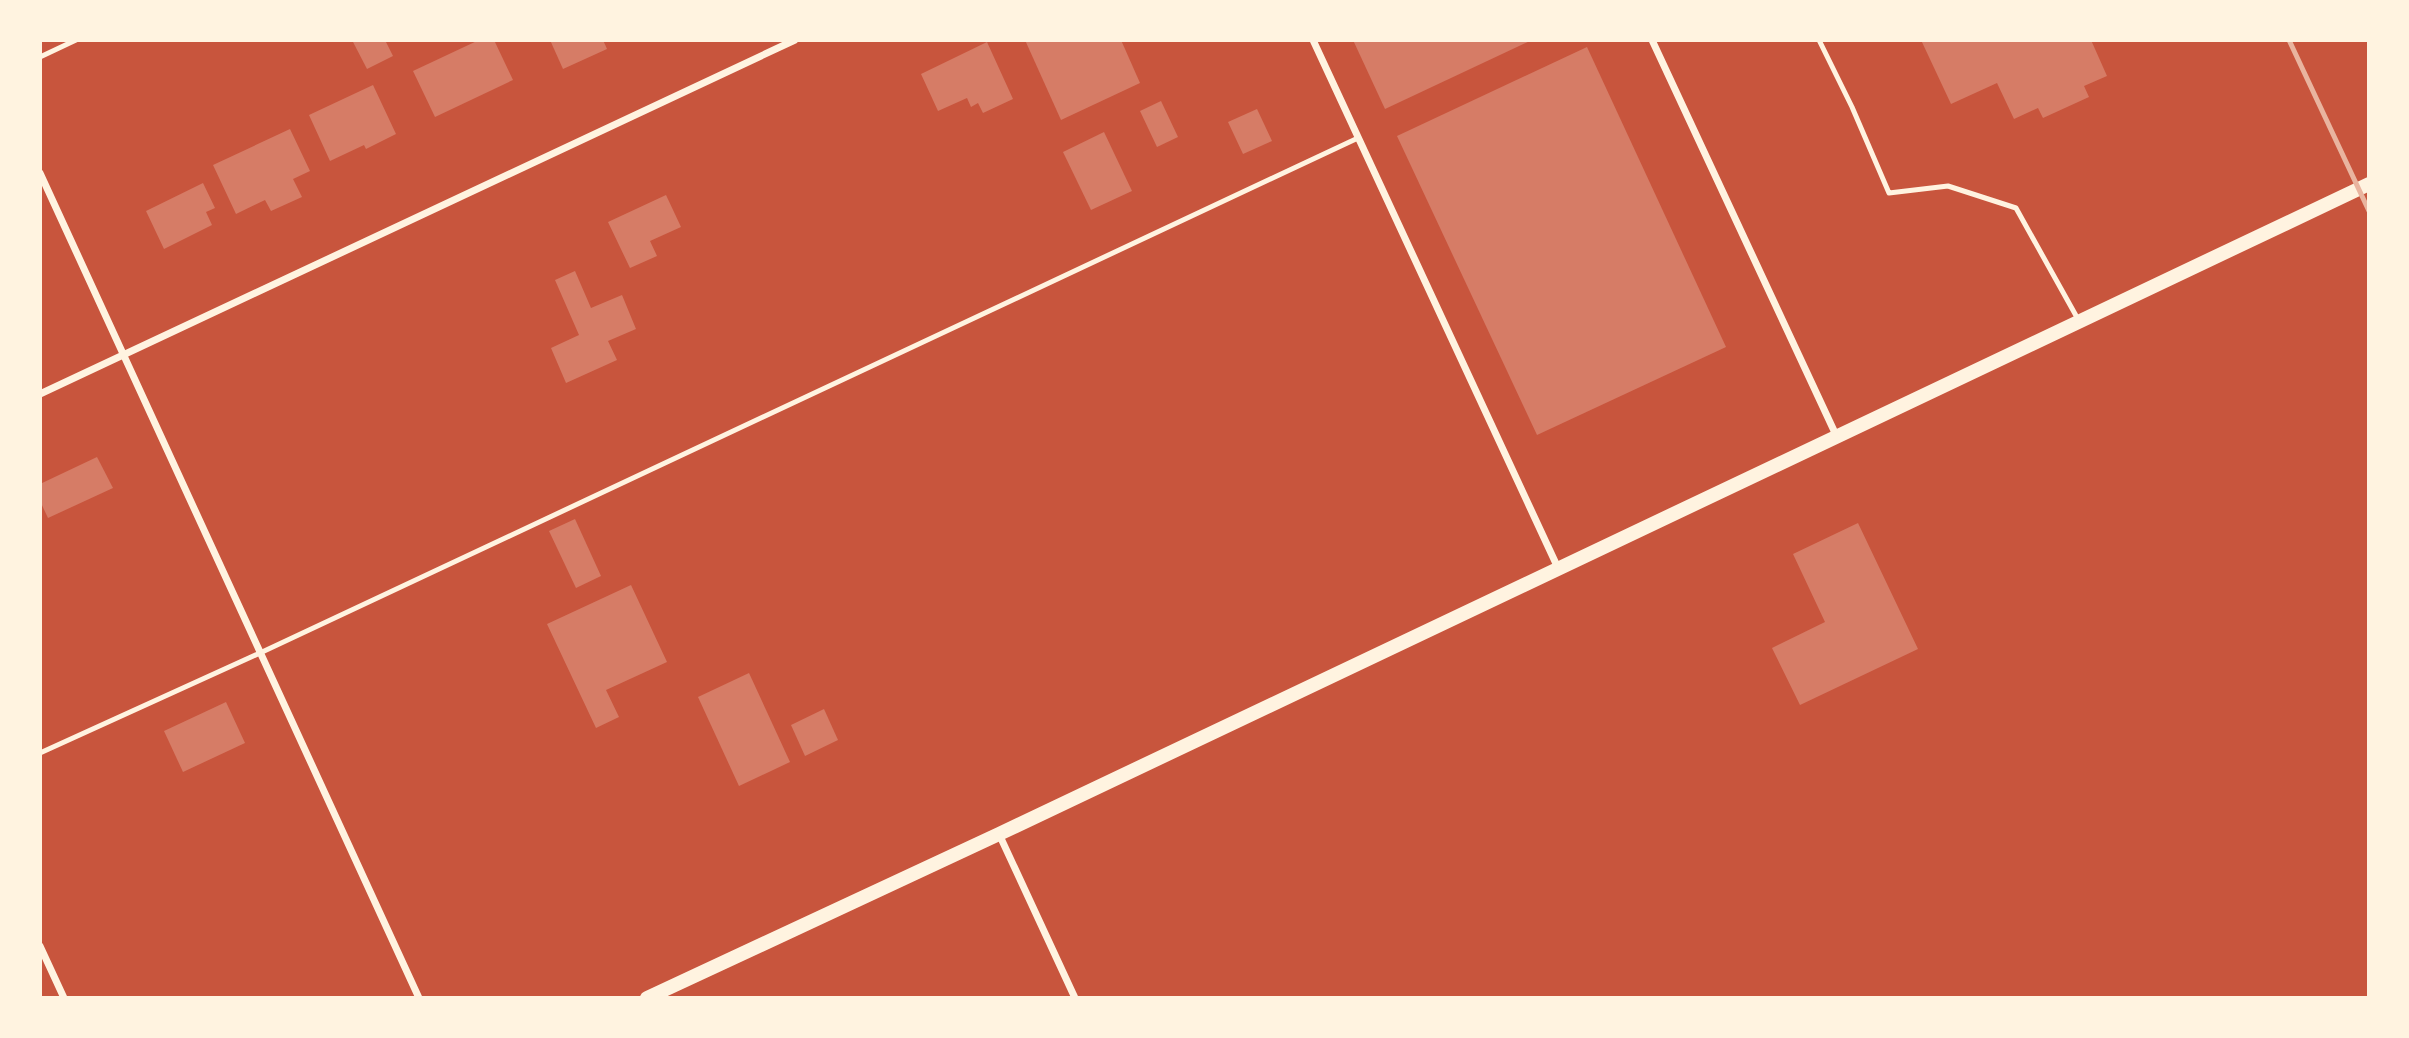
<svg xmlns="http://www.w3.org/2000/svg" width="2409" height="1038" font-family="'Nunito Sans',sans-serif">
<style>
.building{fill:#d67c66}
.lines{fill:none;stroke-linecap:round;stroke-linejoin:round}
.service{stroke:#fff3e0;stroke-width:5}
.minor{stroke:#fff3e0;stroke-width:7}
.secondary{stroke:#fff3e0;stroke-width:14}
.rail{stroke:#e9b49f;stroke-width:5}
</style>
<rect width="100%" height="100%" fill="#c8553d"/>
<!-- building -->
<g class="building">
<polygon points="352,40 385,40 393,56 367,69"/>
<polygon points="479,40 494,40 513,80 435,117 413,71"/>
<polygon points="550,40 603,40 607,49 563,69"/>
<polygon points="1025,40 1121,40 1140,83 1061,120"/>
<polygon points="1353,40 1532,40 1385,109"/>
<polygon points="1921,40 2091,40 2107,76 2084,86 2089,97 2043,118 2038,108 2014,119 1997,83 1951,104"/>
<polygon points="987,42 1013,99 983,113 978,103 971,107 967,98 938,111 921,74"/>
<polygon points="1587,47 1726,347 1537,435 1397,136"/>
<polygon points="373,85 396,134 366,149 364,145 330,161 309,115"/>
<polygon points="1161,101 1178,137 1157,147 1140,111"/>
<polygon points="1257,109 1272,141 1243,154 1228,122"/>
<polygon points="290,129 310,171 293,179 302,197 271,211 265,200 236,214 213,165"/>
<polygon points="1104,132 1132,191 1091,210 1063,152"/>
<polygon points="203,183 215,208 206,212 212,225 164,249 146,211"/>
<polygon points="666,195 681,227 650,241 657,256 630,268 608,222"/>
<polygon points="575,271 591,308 622,295 636,329 608,341 617,360 566,383 551,348 579,335 555,280"/>
<polygon points="97,457 113,488 48,518 40,501 40,484"/>
<polygon points="575,519 601,576 576,588 549,531"/>
<polygon points="1858,523 1918,649 1800,705 1772,648 1825,622 1793,554"/>
<polygon points="631,585 667,662 606,690 619,717 596,728 547,624"/>
<polygon points="749,673 790,762 739,786 698,697"/>
<polygon points="226,702 245,743 183,772 164,731"/>
<polygon points="824,709 838,740 805,756 791,725"/>
</g>
<g class="lines">
<!-- service -->
<g class="service">
<polyline points="1819,40 1852,107 1889,193 1948,186 2016,208 2079,321"/>
<polyline points="40,57 76,40"/>
<polyline points="40,753 260,653 1358,138"/>
</g>
<!-- minor -->
<g class="minor">
<polyline points="1313,40 1558,568"/>
<polyline points="1652,40 1836,435"/>
<polyline points="40,173 419,998"/>
<polyline points="40,394 795,40"/>
<polyline points="999,834 1075,998"/>
<polyline points="40,946 64,998"/>
</g>
<!-- secondary -->
<polyline class="secondary" points="647,998 999,834 2369,184"/>
<!-- rail -->
<polyline class="rail" points="2289,40 2369,211"/>
</g>
<!-- border -->
<rect width="2409" height="1038" fill="none" stroke="#fff3e0" stroke-width="84"/>
</svg>
